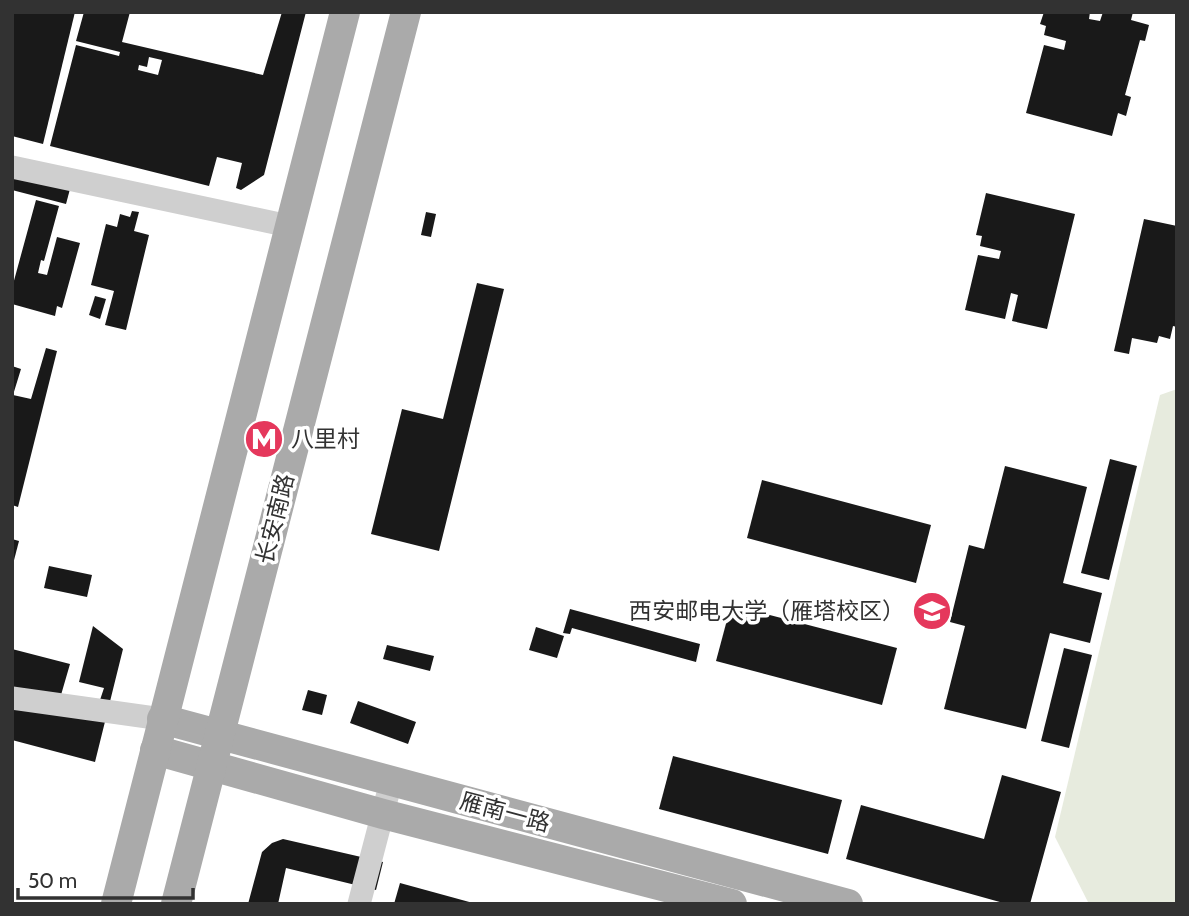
<svg xmlns="http://www.w3.org/2000/svg" width="1189" height="916" font-family="Cabin,'Noto Sans SC',sans-serif">
<style>
.pitch{fill:#e7ebde}
.building{fill:#191919;fill-rule:evenodd}
.lines{fill:none;stroke-linecap:round;stroke-linejoin:round}
.minor{stroke:#cfcfcf;stroke-width:23}
.major{stroke:#aaa;stroke-width:30}
.labels{text-anchor:middle;stroke-width:7;stroke-linejoin:round;paint-order:stroke}
.poi-label{font-size:23px;fill:#323232;stroke:#fff;text-anchor:start}
.street-label{font-size:23px;fill:#323232;stroke:#fff}
</style>
<rect width="100%" height="100%" fill="#fff"/>
<!-- pitch -->
<polygon class="pitch" points="1177,389 1177,904 1089,904 1055,837 1160,395"/>
<!-- building -->
<g class="building">
<polygon points="12,12 75,12 43,144 12,136"/>
<path d="M84 12H130L122 42 263 75 282 12H306L264 175 241 190 236 188 242 163 217 157 209 186 50 146 76 45 119 56 120 52 76 41ZM149 57 162 60 158 75 138 70 139 65 147 67Z"/>
<polygon points="1044,12 1090,12 1089,19 1100,21 1103,12 1133,12 1131,20 1149,25 1145,41 1140,40 1125,95 1131,97 1126,116 1118,113 1112,136 1026,113 1044,45 1064,50 1066,41 1044,35 1046,26 1040,24"/>
<polygon points="12,158 74,174 66,204 12,190"/>
<polygon points="986,193 1075,214 1047,329 1012,321 1018,295 1011,293 1005,319 965,310 978,255 999,259 1001,251 980,246 982,236 976,235"/>
<polygon points="36,200 59,206 44,261 41,260 38,273 47,275 57,237 80,243 62,308 57,306 55,316 12,304 12,288"/>
<polygon points="132,211 139,212 134,231 149,235 126,330 105,325 114,291 91,285 106,224 117,227 120,214 130,217"/>
<polygon points="426,212 436,214 431,237 421,235"/>
<polygon points="1144,219 1177,226 1177,327 1173,326 1170,339 1159,336 1157,343 1132,338 1129,354 1114,351"/>
<polygon points="477,283 504,289 439,551 371,534 402,409 443,419"/>
<polygon points="95,296 106,299 100,319 89,315"/>
<polygon points="46,348 57,351 18,507 12,505 12,366 21,369 13,395 31,399"/>
<polygon points="1110,459 1137,466 1109,580 1081,573"/>
<polygon points="1005,466 1087,487 1063,583 1102,593 1090,643 1050,633 1026,729 944,709 965,626 950,622 969,545 984,549"/>
<polygon points="762,480 931,525 916,583 747,538"/>
<polygon points="12,539 19,541 13,564 12,564"/>
<polygon points="49,566 92,575 87,597 44,588"/>
<polygon points="731,605 897,648 882,705 716,661"/>
<polygon points="570,609 700,644 696,662 572,628 570,634 563,633"/>
<polygon points="93,626 123,649 95,762 12,740 12,649 70,664 61,695 98,706 104,688 79,682"/>
<polygon points="536,627 564,636 557,658 529,650"/>
<polygon points="387,645 434,656 430,671 383,659"/>
<polygon points="1064,648 1092,655 1069,748 1041,741"/>
<polygon points="308,690 327,695 322,715 302,710"/>
<polygon points="358,701 416,722 408,744 350,723"/>
<polygon points="673,756 842,800 828,854 659,809"/>
<polygon points="1002,775 1061,792 1030,904 1007,904 846,859 861,805 984,839"/>
<polygon points="283,839 383,862 376,890 286,868 278,904 248,904 262,852 272,843"/>
<polygon points="400,883 473,903 473,904 394,904"/>
</g>
<g class="lines">
<!-- minor -->
<g class="minor">
<polyline points="12,167 289,226"/>
<polyline points="12,698 162,719"/>
<polyline points="359,904 391,782"/>
</g>
<!-- major -->
<g class="major">
<polyline points="162,719 848,904"/>
<polyline points="155,750 383,814 732,904"/>
<polyline points="116,904 345,12"/>
<polyline points="176,904 406,12"/>
</g>
</g>
<!-- icons -->
<defs>
<g id="metro-disc" transform="scale(2.0125)"><circle r="9.5" fill="#e5385c" stroke="#fff"/><path d="M-5.5 5V-5H-3L0 0L3-5H5.5V5H3V-.5L0 4L-3-.5V5Z" fill="#fff"/></g>
<g id="university-disc" transform="scale(2.0125)"><circle r="9.5" fill="#e5385c" stroke="#fff"/><path d="M0-5L7-2L0 1L-7-2ZM-4 1L0 2.5L4 1V4Q0 6-4 4Z" fill="#fff"/></g>
</defs>
<g fill-rule="evenodd">
<use href="#metro-disc" x="264" y="439"/>
<use href="#university-disc" x="932" y="611"/>
</g>
<g class="labels">
<!-- poi labels -->
<g class="poi-label">
<text x="291" y="447">八里村</text>
<text x="905" y="619" text-anchor="end">西安邮电大学（雁塔校区）</text>
</g>
<!-- street labels -->
<g class="street-label">
<text transform="translate(275 519) rotate(-76)" y="8">长安南路</text>
<text transform="translate(505 812) rotate(15)" y="8">雁南一路</text>
</g>
</g>
<!-- border -->
<rect width="1189" height="916" fill="none" stroke="#323232" stroke-width="28"/>
<!-- scale -->
<path d="M18 888v10h175v-10" fill="none" stroke="#323232" stroke-width="3.5"/>
<text x="28" y="888" font-size="21" fill="#323232" stroke="#ffffff" stroke-width="5" paint-order="stroke">50 m</text>
</svg>
